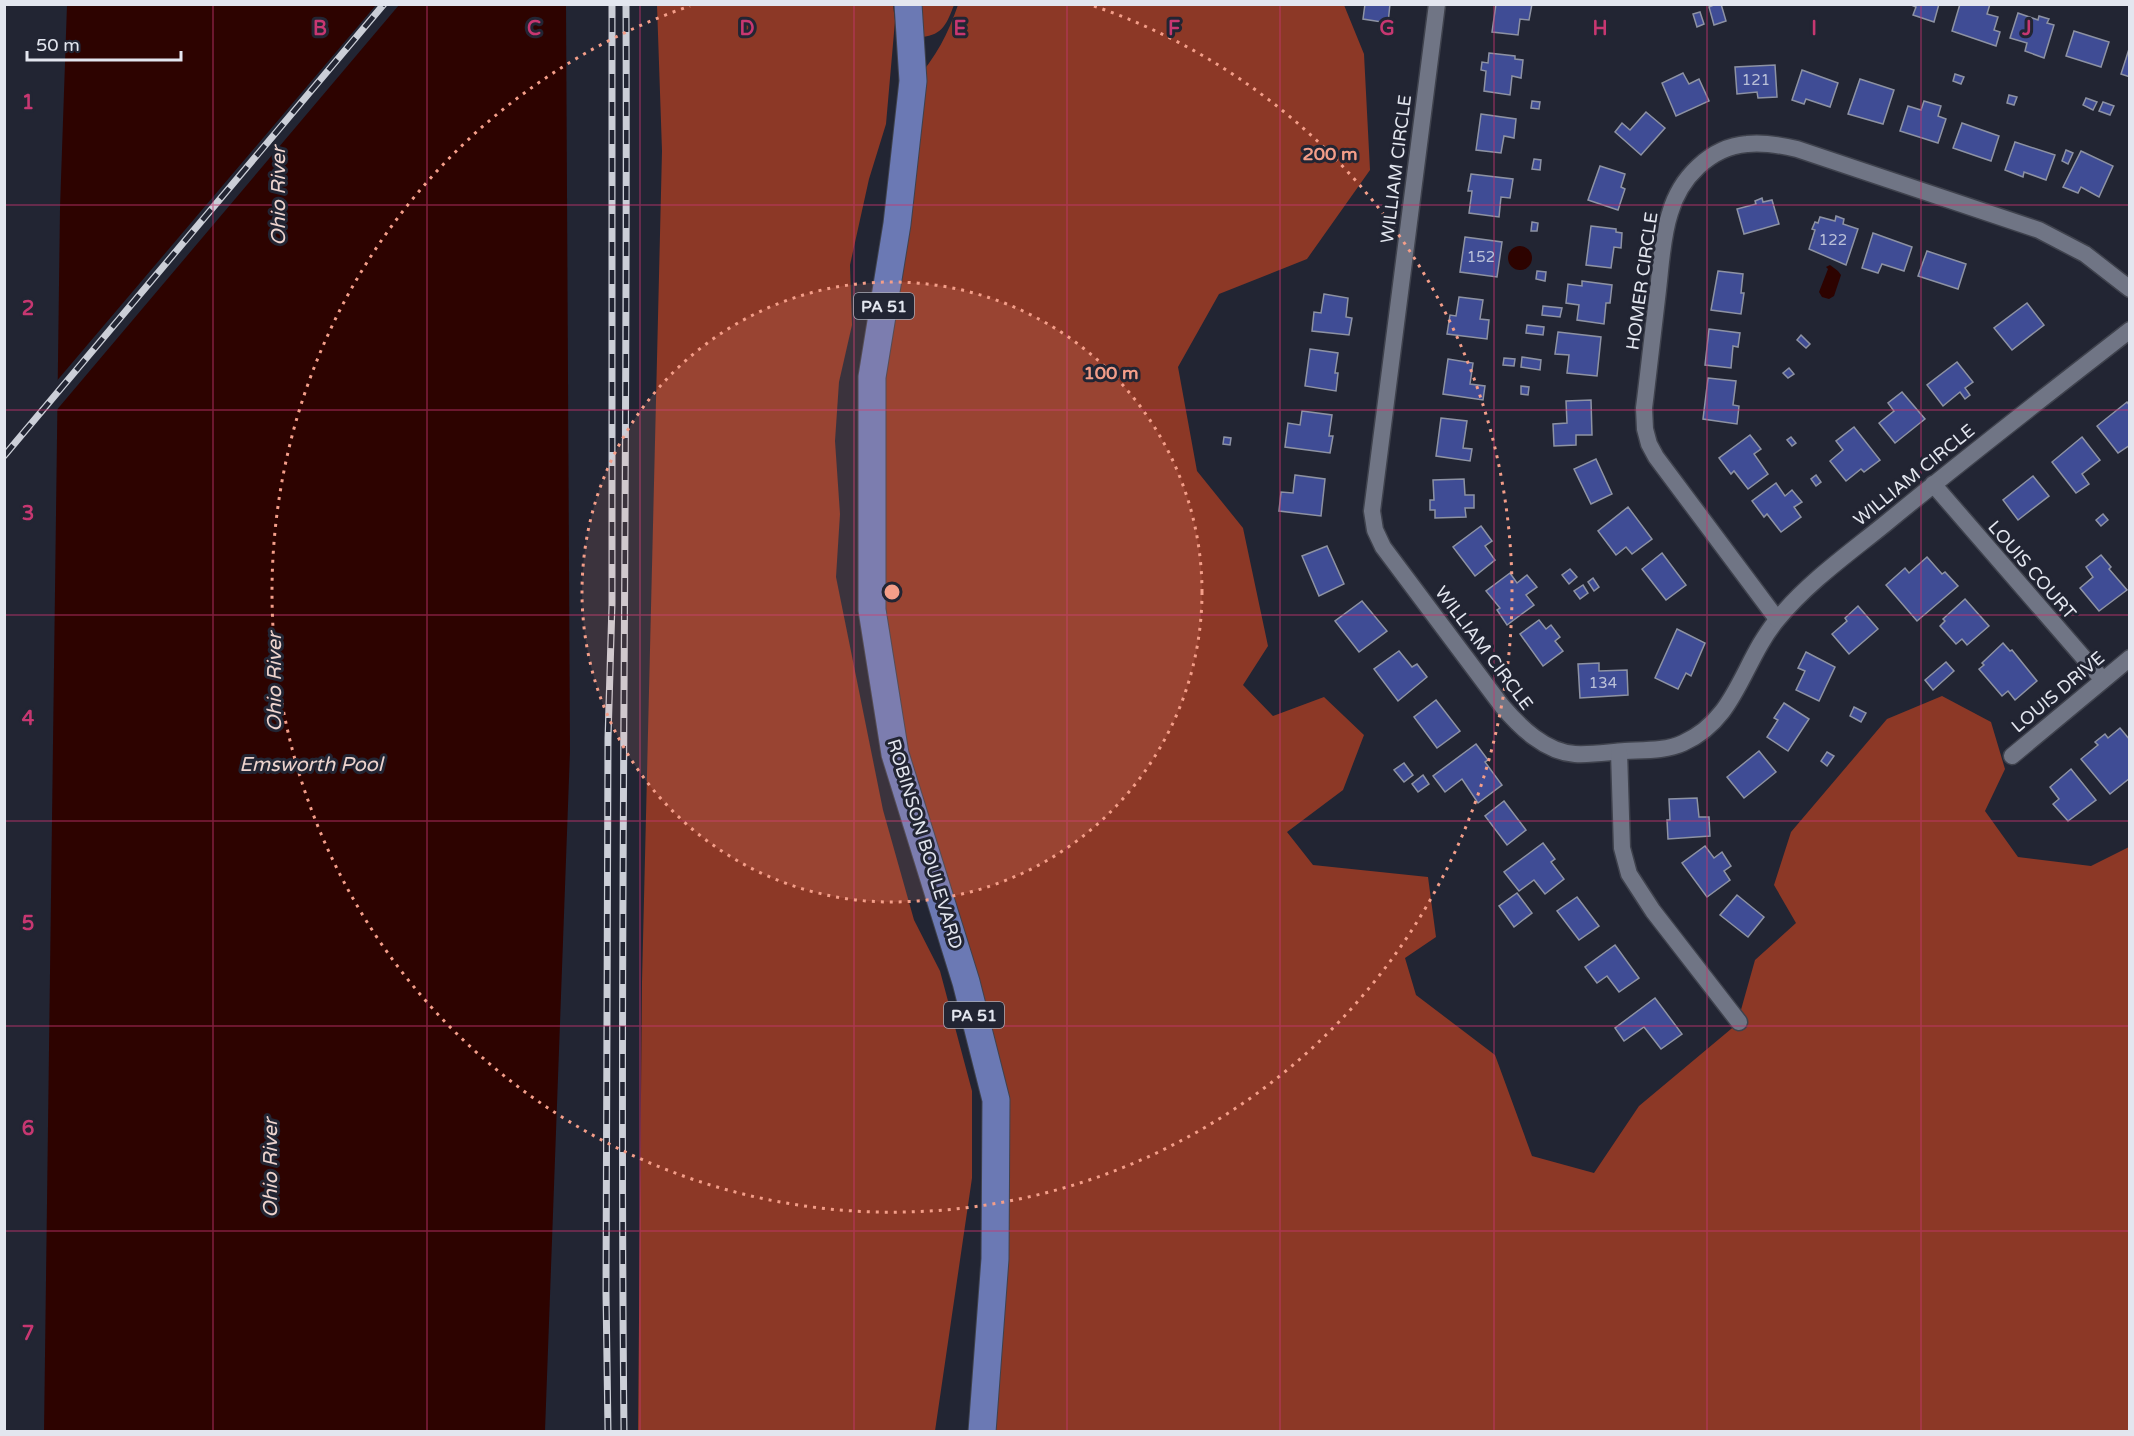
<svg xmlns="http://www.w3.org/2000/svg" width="2134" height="1436" font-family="'Varela Round',sans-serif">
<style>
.forest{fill:#8c3826}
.water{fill:#2d0300}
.pier{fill:#222533}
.building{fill:#3f4c95;stroke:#8d92a3;stroke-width:1.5}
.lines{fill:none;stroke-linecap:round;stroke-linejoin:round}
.minor-casing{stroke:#3f424d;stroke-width:19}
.primary-casing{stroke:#3f424d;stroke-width:29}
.minor{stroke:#707585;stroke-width:16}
.primary{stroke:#6b79b4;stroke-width:27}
.rail-casing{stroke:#cbced7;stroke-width:7}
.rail{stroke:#222533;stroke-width:4.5;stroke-dasharray:14;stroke-linecap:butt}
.grid{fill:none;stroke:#c73771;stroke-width:1.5;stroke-opacity:0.55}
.ring{fill:none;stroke:#f49e89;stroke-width:3;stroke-dasharray:3 6}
.labels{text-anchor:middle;stroke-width:6;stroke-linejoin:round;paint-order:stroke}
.number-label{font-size:15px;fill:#bac0d8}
.shield{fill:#222533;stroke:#a9acb7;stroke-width:1.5}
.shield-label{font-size:16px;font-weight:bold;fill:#e3e6ef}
.street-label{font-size:18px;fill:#e3e6ef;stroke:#222533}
.water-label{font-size:20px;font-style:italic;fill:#eed4ce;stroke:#222533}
.grid-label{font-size:20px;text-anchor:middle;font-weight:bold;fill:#c73771;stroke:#222533;stroke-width:6;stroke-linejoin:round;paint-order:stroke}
.centre{fill:#f49e89;stroke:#222533;stroke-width:3}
.ring-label{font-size:18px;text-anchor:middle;font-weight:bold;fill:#f49e89;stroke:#222533;stroke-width:6;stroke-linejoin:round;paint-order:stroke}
</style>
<rect width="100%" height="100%" fill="#222533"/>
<!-- forest -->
<g class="forest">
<polygon points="657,5 893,5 895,21 886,124 869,179 850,265 852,325 839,382 835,441 840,514 836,577 883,810 914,920 940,971 972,1091 972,1178 935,1431 638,1431 642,982 662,151"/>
<path d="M910 5H954C947 23 943 35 922 37Z"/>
<path d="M958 5H1344L1364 54 1370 170 1307 259 1219 294 1178 367 1197 471 1243 528 1268 646 1243 685 1273 716 1324 697 1364 735 1343 790 1287 832 1313 865 1428 877 1436 937 1405 958 1416 995 1495 1055 1532 1156 1594 1173 1639 1106 1737 1024 1755 960 1796 923 1774 885 1791 832 1887 719 1942 696 1991 722 2005 769 1985 811 2018 857 2091 866 2129 847V1431H986L1007 1104 901 752 877 609 879 378 915 81C936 57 948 34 958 5Z"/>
</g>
<!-- water -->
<g class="water">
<polygon points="67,5 566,5 570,751 545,1431 44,1432 60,208"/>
<circle cx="1520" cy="258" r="12"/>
<polygon points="1830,265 1838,271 1841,275 1834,296 1829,299 1822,297 1819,292 1828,269 1826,267"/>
</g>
<!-- pier -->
<polygon class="pier" points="376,5 399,5 55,412 55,383"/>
<!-- building -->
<g class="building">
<polygon points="1365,4 1390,4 1388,23 1363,19"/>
<polygon points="1496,4 1532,4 1529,20 1520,19 1518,35 1492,32"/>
<polygon points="1716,4 1721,4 1726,21 1714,25 1709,7"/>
<polygon points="1909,4 1939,4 1934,22 1913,15 1916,7"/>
<polygon points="1960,4 1990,4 1987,14 1998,17 1994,30 2000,32 1996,46 1952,31"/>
<polygon points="1700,12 1704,24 1697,27 1693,14"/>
<polygon points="2018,13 2038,20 2039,16 2049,19 2047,23 2054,25 2044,58 2025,51 2027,43 2010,38"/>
<polygon points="2074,31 2109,42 2101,67 2066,56"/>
<polygon points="2129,49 2130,49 2130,77 2121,74"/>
<polygon points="1489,53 1515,56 1515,59 1523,60 1521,78 1512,76 1510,95 1484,91 1486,71 1481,70 1482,62 1488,63"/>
<polygon points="1775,65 1777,97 1758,98 1757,92 1737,94 1735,67"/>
<polygon points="1802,70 1838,83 1830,107 1806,99 1804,104 1792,100"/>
<polygon points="1683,73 1689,84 1699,79 1709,101 1676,116 1662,83"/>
<polygon points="1955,74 1964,77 1961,84 1953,81"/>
<polygon points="1860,79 1894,90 1883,124 1848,114"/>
<polygon points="2009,95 2017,97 2014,105 2007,103"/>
<polygon points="2086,98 2097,102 2093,110 2083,105"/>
<polygon points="1532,101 1540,102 1539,109 1531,108"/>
<polygon points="1924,101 1941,106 1938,116 1946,119 1938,143 1900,131 1908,106 1921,110"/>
<polygon points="2103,102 2114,106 2110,115 2099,111"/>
<polygon points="1646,112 1665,128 1641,155 1615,132 1622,123 1630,130"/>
<polygon points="1481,114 1516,119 1514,138 1504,136 1501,153 1476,150"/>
<polygon points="1962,123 1999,136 1991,161 1953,148"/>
<polygon points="2015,142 2055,155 2046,180 2024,172 2023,177 2005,170"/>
<polygon points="2066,150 2073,153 2068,164 2062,161"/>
<polygon points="2081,151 2113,166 2099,197 2081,187 2078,193 2063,187"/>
<polygon points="1534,159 1541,160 1540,170 1532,169"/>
<polygon points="1600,166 1625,174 1621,187 1625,189 1618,210 1588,200"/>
<polygon points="1471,174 1513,179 1510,198 1501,197 1499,217 1469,213 1472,191 1468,191"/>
<polygon points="1762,198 1763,202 1772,200 1779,224 1744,234 1737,209 1756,204 1755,201"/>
<polygon points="1836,216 1844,219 1843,224 1858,229 1846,265 1809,249 1815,230 1812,229 1815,222 1818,223 1820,217 1835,221"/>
<polygon points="1532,222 1538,223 1537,231 1531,231"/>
<polygon points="1591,226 1616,229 1616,232 1622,233 1621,248 1614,247 1611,268 1586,265"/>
<polygon points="1873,233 1912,247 1904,271 1882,264 1878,273 1862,268"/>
<polygon points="1465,237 1502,242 1497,277 1460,272"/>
<polygon points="1927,251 1966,264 1958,289 1918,276"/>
<polygon points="1537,271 1546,272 1545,281 1536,279"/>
<polygon points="1718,271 1743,274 1741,293 1744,293 1741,314 1711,310"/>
<polygon points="1582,281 1612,285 1610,303 1606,303 1604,324 1577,320 1579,305 1566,303 1568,284 1582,286"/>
<polygon points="1324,294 1348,298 1346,317 1352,318 1349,335 1312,331 1314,312 1321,313"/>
<polygon points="1459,297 1483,300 1480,319 1489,320 1487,339 1447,334 1450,315 1456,316"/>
<polygon points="2027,303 2044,325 2012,350 1994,328"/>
<polygon points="1543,306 1562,308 1560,317 1542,315"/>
<polygon points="1527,325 1544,327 1543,335 1526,333"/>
<polygon points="1709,329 1740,333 1738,347 1733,346 1731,368 1705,365"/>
<polygon points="1558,332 1601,337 1597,376 1567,373 1569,355 1555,354"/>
<polygon points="1801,335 1810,344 1806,348 1797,340"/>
<polygon points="1310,349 1338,353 1335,373 1338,373 1336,391 1305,386"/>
<polygon points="1522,357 1541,360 1540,370 1521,367"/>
<polygon points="1504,358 1515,359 1514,366 1503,365"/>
<polygon points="1448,359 1473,363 1470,384 1485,386 1483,400 1443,394"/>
<polygon points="1957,362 1973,382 1965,388 1970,395 1965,399 1960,392 1943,406 1927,385"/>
<polygon points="1789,368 1794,374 1788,378 1783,373"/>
<polygon points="1708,378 1736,381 1733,405 1739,406 1737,424 1703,419"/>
<polygon points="1521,386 1529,387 1528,395 1521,394"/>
<polygon points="1902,392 1925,419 1895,443 1879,423 1894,411 1888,403"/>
<polygon points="1591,400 1592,435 1576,435 1576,445 1554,446 1553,424 1567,423 1566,401"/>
<polygon points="2127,402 2130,406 2130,445 2118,453 2097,426"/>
<polygon points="1302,411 1332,415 1329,436 1333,436 1330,453 1285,447 1288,423 1300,425"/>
<polygon points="1441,418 1467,421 1463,448 1472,449 1470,461 1436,456"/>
<polygon points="1854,427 1880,460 1864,472 1861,469 1846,481 1830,461 1843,450 1836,441"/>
<polygon points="1750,435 1761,449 1754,454 1768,474 1748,489 1734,471 1731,474 1719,458"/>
<polygon points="1224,437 1231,438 1230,445 1223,444"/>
<polygon points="1791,437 1796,443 1792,446 1787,440"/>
<polygon points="2082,437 2100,460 2082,474 2089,484 2076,493 2052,462"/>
<polygon points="1596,459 1612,494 1591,504 1574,469"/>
<polygon points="1295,475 1325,479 1321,516 1279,511 1281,492 1293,493"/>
<polygon points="1816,475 1821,482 1816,486 1811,479"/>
<polygon points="2033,476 2049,496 2018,520 2003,500"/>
<polygon points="1464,479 1465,495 1474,495 1474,508 1465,508 1466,517 1435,518 1435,510 1430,510 1430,500 1434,500 1433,480"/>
<polygon points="1776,483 1785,496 1792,490 1802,502 1794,507 1801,517 1781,532 1767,514 1764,517 1752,501"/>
<polygon points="1628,507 1652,539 1632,554 1626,547 1616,555 1598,531"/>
<polygon points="2103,514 2108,520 2101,526 2096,520"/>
<polygon points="1481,526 1492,541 1485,546 1495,560 1475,576 1453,547"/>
<polygon points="1327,546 1344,584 1319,596 1302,556"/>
<polygon points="1662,553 1686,585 1666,600 1642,569"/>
<polygon points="2101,555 2111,567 2109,569 2127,590 2099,611 2080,588 2093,577 2086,567"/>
<polygon points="1927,557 1942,574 1945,572 1958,586 1917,621 1886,585 1905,568 1909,573"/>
<polygon points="1570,569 1577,577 1569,584 1562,575"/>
<polygon points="1510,573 1517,583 1527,575 1537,587 1526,595 1534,605 1507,625 1497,610 1500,608 1486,591"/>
<polygon points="1593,578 1599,587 1594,591 1588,582"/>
<polygon points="1583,585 1588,593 1580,599 1574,591"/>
<polygon points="1965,599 1989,626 1967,645 1962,639 1956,644 1940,626 1945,621 1943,619"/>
<polygon points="1362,601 1387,631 1359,652 1335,621"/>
<polygon points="1858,606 1878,629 1849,654 1832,634 1847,621 1845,618"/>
<polygon points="1539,620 1546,629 1551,625 1560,637 1555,641 1563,651 1543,666 1520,634"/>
<polygon points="1677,629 1705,643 1691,676 1686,673 1678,689 1655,678"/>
<polygon points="2003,643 2010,651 2012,650 2037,681 2015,700 2008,691 2002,696 1979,669 1984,665 1982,663"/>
<polygon points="1399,651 1412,667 1417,664 1427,677 1398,701 1374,669"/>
<polygon points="1806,652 1835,667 1819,701 1796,690 1805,671 1798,668"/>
<polygon points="1946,662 1954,671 1933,690 1925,680"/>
<polygon points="1599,663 1599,671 1627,670 1628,695 1580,698 1578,664"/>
<polygon points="1436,700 1460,731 1437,748 1414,717"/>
<polygon points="1784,703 1809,719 1788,751 1767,737 1778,720 1774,718"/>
<polygon points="1854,707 1866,713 1861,722 1850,716"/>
<polygon points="2120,728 2130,740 2130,778 2110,794 2081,759 2098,745 2095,742 2105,734 2108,738"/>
<polygon points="1476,744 1488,760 1485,762 1502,785 1478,803 1462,779 1445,792 1433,776"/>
<polygon points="1759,751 1776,772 1744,798 1727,777"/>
<polygon points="1827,752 1834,756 1827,766 1821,761"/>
<polygon points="1404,763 1413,775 1404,782 1394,770"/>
<polygon points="2071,769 2096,800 2068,821 2053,804 2059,799 2050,787"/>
<polygon points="1423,775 1429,784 1418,792 1412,784"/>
<polygon points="1697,798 1699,817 1709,817 1710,836 1668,839 1667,820 1670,820 1669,799"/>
<polygon points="1504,801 1526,830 1507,845 1485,816"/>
<polygon points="1543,843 1555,859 1551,862 1564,879 1545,894 1534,880 1519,891 1504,872"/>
<polygon points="1705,846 1714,858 1722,852 1731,866 1724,871 1730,880 1707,897 1682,863"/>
<polygon points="1517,893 1532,913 1514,927 1499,906"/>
<polygon points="1737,895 1764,917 1748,937 1720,915"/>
<polygon points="1577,897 1599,926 1579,940 1557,911"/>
<polygon points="1615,945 1639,978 1619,992 1607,976 1597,983 1585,967"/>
<polygon points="1655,998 1682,1034 1661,1049 1644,1027 1624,1041 1615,1028"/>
</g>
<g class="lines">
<!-- minor casing -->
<g class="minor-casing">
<g id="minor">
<path d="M1437 4 1372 511 1375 530 1383 547 1502 706C1520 727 1545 752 1575 754 1592 755 1609 752 1625 751 1644 750 1666 751 1683 743 1737 719 1742 662 1777 620 1807 583 1848 554 1885 524 1965 458 2048 394 2130 330"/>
<polyline points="1933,484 2103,680"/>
<path d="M1777 619 1656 457 1649 444 1645 429 1644 408C1649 369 1653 330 1658 290 1661 265 1662 237 1670 213 1680 178 1710 147 1747 144 1764 142 1780 145 1797 149L2039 230 2085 254 2130 289"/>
<polyline points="1619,752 1622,848 1629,874 1653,911 1739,1022"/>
<polyline points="2012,756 2130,658"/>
</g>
</g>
<!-- primary casing -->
<g class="primary-casing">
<polyline id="primary" points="908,4 913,81 897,224 872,377 872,610 895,754 966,982 996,1100 995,1259 982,1432"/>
</g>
<!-- minor -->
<use href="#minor" class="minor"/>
<!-- primary -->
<use href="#primary" class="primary"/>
<!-- rail casing -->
<g class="rail-casing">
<g id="rail">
<polyline points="4,456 384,4"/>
<polyline points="608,1432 606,1292 608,738 612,604 612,4"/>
<path d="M624 1432C619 956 628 480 626 4"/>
</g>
</g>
<!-- rail -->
<use href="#rail" class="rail"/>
</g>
<!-- grid -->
<path class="grid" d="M213 4V1432M427 4V1432M640 4V1432M854 4V1432M1067 4V1432M1280 4V1432M1494 4V1432M1707 4V1432M1921 4V1432M4 205H2130M4 410H2130M4 615H2130M4 821H2130M4 1026H2130M4 1231H2130"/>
<!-- distance rings -->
<circle cx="892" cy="592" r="310" fill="#f49e89" fill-opacity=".12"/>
<g class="ring">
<circle cx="892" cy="592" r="310"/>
<path d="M1094 6A620 620 0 1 1 690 6"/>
</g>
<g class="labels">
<!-- number labels -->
<g class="number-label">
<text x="1756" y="85">121</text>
<text x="1833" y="245">122</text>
<text x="1481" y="262">152</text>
<text x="1603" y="688">134</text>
</g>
<!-- shield labels -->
<g class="shield">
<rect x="854" y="293" width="60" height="26" rx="4.5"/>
<rect x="944" y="1002" width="60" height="26" rx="4.5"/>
</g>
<g class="shield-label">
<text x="884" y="312">PA 51</text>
<text x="974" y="1021">PA 51</text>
</g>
<!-- street labels -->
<g class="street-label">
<text transform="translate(1396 169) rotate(-83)" y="6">WILLIAM CIRCLE</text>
<text transform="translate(1642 281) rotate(-82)" y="6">HOMER CIRCLE</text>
<text transform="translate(1914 475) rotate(-39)" y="6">WILLIAM CIRCLE</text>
<text transform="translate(2032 570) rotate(49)" y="6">LOUIS COURT</text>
<text transform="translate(1484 648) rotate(53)" y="6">WILLIAM CIRCLE</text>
<text transform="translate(2058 692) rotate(-40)" y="6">LOUIS DRIVE</text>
<text transform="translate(925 844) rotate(73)" y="6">ROBINSON BOULEVARD</text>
</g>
<!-- water labels -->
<g class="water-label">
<text transform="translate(278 196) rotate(-90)" y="7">Ohio River</text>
<text transform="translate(274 682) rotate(-90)" y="7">Ohio River</text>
<text x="311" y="771">Emsworth Pool</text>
<text transform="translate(270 1168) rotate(-90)" y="7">Ohio River</text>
</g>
</g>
<g class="grid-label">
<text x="320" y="35">B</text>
<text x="534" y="35">C</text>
<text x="747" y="35">D</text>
<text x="960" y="35">E</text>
<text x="1174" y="35">F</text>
<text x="1387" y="35">G</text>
<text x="1600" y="35">H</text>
<text x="1814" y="35">I</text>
<text x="2027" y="35">J</text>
<text x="28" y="109">1</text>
<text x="28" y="315">2</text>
<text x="28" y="520">3</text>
<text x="28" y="725">4</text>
<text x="28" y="930">5</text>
<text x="28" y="1135">6</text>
<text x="28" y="1340">7</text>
</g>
<circle cx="892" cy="592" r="9" class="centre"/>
<g class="ring-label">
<text x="1330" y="160">200 m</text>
<text x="1111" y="379">100 m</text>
</g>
<!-- border -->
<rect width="2134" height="1436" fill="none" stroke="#e3e6ef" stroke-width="12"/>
<!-- scale -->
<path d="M27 51v9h154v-9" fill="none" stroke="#e3e6ef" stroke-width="3"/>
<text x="36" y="51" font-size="18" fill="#e3e6ef" stroke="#222533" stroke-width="4.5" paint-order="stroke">50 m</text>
</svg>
